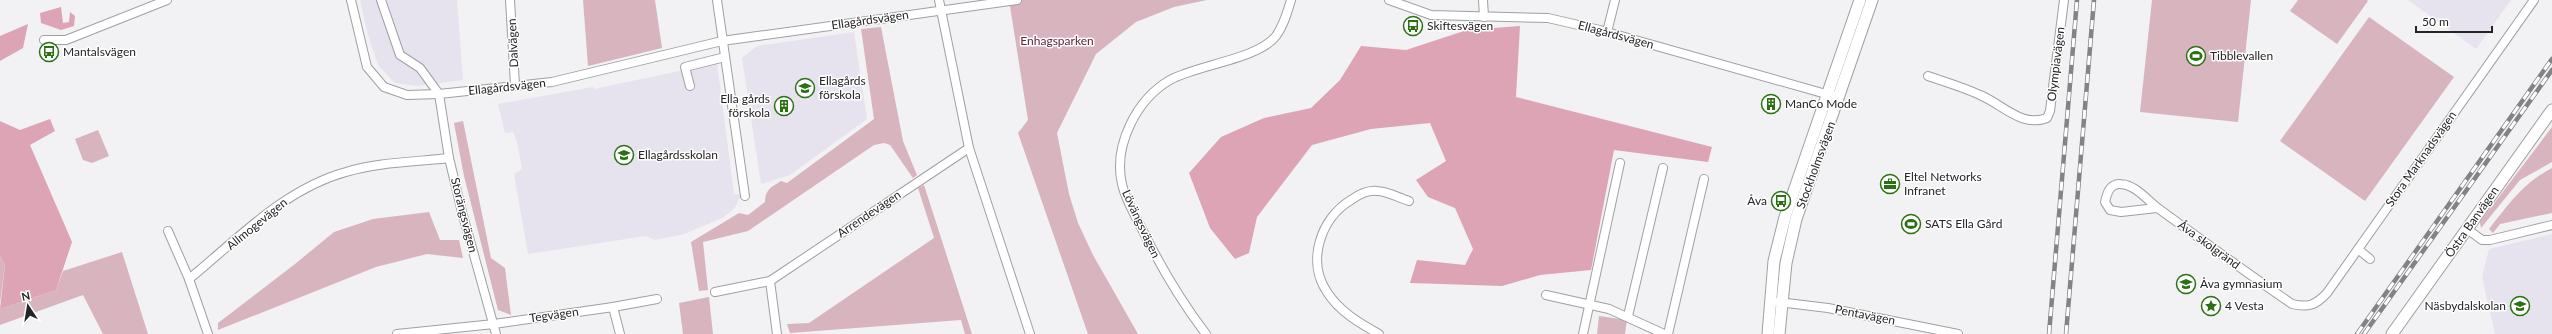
<svg xmlns="http://www.w3.org/2000/svg" width="2552" height="334" font-family="Lato,sans-serif">
<style>
.built{fill:#e6e3ee}
.green{fill:#d8b4be}
.forest{fill:#dda4b5}
.lines{fill:none;stroke-linecap:round;stroke-linejoin:round}
.street-casing{stroke:#a09fa3;stroke-width:10}
.secondary-casing{stroke:#a09fa3;stroke-width:13}
.street{stroke:#fff;stroke-width:8}
.secondary{stroke:#fff;stroke-width:11}
.rail-casing{stroke:#838285;stroke-width:4.5}
.rail{stroke:#fff;stroke-width:3;stroke-dasharray:9;stroke-linecap:butt}
.labels{text-anchor:middle;stroke-width:3;stroke-linejoin:round;paint-order:stroke}
.street-label{font-size:12px;fill:#242325;stroke:#fff}
.poi-label{font-size:12px;fill:#242325;stroke:#fff;text-anchor:start}
.park-label{font-size:12px;fill:#64213b;stroke:#fff}
</style>
<rect width="100%" height="100%" fill="#f2f1f4"/>
<!-- built -->
<g class="built">
<polygon points="360,0 457,0 463,80 418,86 395,83 378,65 368,35"/>
<polygon points="2408,0 2511,0 2476,49"/>
<polygon points="854,32 867,119 790,175 761,184 742,58 757,46"/>
<polygon points="717,63 734,194 741,195 734,209 722,218 684,234 655,240 646,236 528,254 514,174 522,169 517,141 513,132 505,133 498,104 593,87 594,89"/>
<polygon points="2552,234 2552,334 2495,334 2482,277 2489,249"/>
</g>
<!-- green -->
<g class="green">
<polygon points="583,0 655,0 662,48 588,66"/>
<polygon points="1009,0 1207,0 1174,7 1136,22 1096,54 1057,133 1069,194 1078,223 1093,255 1138,334 1088,334 1018,133 1028,120"/>
<polygon points="2152,0 2251,0 2238,122 2140,112"/>
<polygon points="2298,0 2367,0 2368,1 2337,44 2290,11"/>
<polygon points="2369,17 2454,77 2365,201 2280,141"/>
<path d="M881 27 903 141 917 175 913 178 890 145 884 143 874 145 748 231 703 242 708 290 699 291 691 242 739 213 748 215 765 202C765 190 771 187 781 181L787 183 874 119 861 29Z"/>
<polygon points="463,121 491,258 505,268 511,315 498,310 464,176 454,123"/>
<polygon points="2552,127 2552,162 2520,180 2481,228 2480,222"/>
<polygon points="98,130 109,156 92,163 83,160 75,139"/>
<path d="M2552 168V213L2500 224 2493 233 2489 229C2510 203 2522 184 2552 168Z"/>
<polygon points="924,185 972,334 965,334 961,320 790,333 787,324 809,323 934,238 918,188"/>
<polygon points="429,212 440,240 459,240 463,258 427,254 376,267 218,330 218,323 295,264 334,232 373,219"/>
<polygon points="122,252 148,334 103,334 83,295 0,325 0,309 56,290 63,271"/>
<polygon points="0,256 5,265 0,303"/>
<polygon points="709,297 713,334 683,334 679,303"/>
<polygon points="1599,316 1627,320 1625,334 1597,334"/>
</g>
<!-- forest -->
<g class="forest">
<polygon points="61,7 63,23 69,22 70,12 75,16 74,26 61,30 41,23 40,13"/>
<polygon points="28,24 23,48 0,61 0,36"/>
<polygon points="1520,26 1516,97 1712,147 1708,162 1614,150 1591,270 1540,275 1502,286 1410,283 1417,260 1465,265 1473,249 1455,208 1428,197 1416,180 1446,161 1430,123 1371,129 1312,145 1257,217 1249,253 1235,259 1210,228 1189,173 1221,137 1264,118 1311,108 1340,80 1361,46 1406,50 1467,30"/>
<polygon points="50,119 55,131 30,145 72,242 56,290 0,309 5,265 0,256 0,121 20,130"/>
</g>
<g class="lines">
<!-- street casing -->
<g class="street-casing">
<g id="street">
<polyline points="351,0 367,67 384,87 407,95 439,94 552,82 722,41 1017,0"/>
<polyline points="381,0 400,55 420,68 439,94 449,158 462,212 496,334"/>
<polyline points="510,0 515,85"/>
<polyline points="717,0 745,196"/>
<polyline points="939,0 969,148 1030,334"/>
<polyline points="1389,0 1431,15 1548,18 1600,30 1833,96"/>
<polyline points="1483,0 1484,17"/>
<polyline points="1607,32 1615,0"/>
<polyline points="44,40 66,40 167,0"/>
<path d="M1928 76C1945 82 1963 87 1980 95 2002 104 2022 128 2047 118L2050 111 2064 0"/>
<polyline points="690,86 685,67 725,57"/>
<path d="M2157 208 2121 212 2110 210 2105 202C2107 193 2110 183 2121 184 2136 185 2148 201 2159 209 2203 241 2247 273 2292 304 2308 308 2316 305 2327 293L2534 0"/>
<polyline points="2467,229 2482,240 2490,240 2552,225"/>
<polyline points="168,231 189,279"/>
<polyline points="2358,249 2370,259"/>
<polyline points="715,292 770,281"/>
<polyline points="1546,295 1609,309 1664,334"/>
<polyline points="1778,302 1828,308 1958,334"/>
<polyline points="613,307 657,299"/>
<polyline points="1628,316 1663,168"/>
<path d="M208 334 189 279C238 239 284 189 346 172 379 162 416 162 449 158"/>
<polyline points="397,334 494,324 613,307 620,334"/>
<polyline points="777,334 770,281 969,148"/>
<path d="M1206 334C1180 300 1159 264 1140 225 1133 212 1125 198 1122 184 1113 145 1137 99 1170 80 1197 65 1258 59 1276 36 1284 25 1287 13 1291 0"/>
<path d="M1379 334C1359 323 1339 311 1327 292 1306 261 1321 218 1351 200 1358 195 1368 190 1377 191 1387 191 1399 198 1409 201"/>
<polyline points="1583,334 1620,163"/>
<polyline points="1668,334 1704,179"/>
</g>
</g>
<!-- secondary casing -->
<g class="secondary-casing">
<g id="secondary">
<polyline points="1768,334 1774,261 1785,217 1860,0"/>
<polyline points="1779,334 1786,263 1796,219 1872,0"/>
<polyline points="2392,334 2552,110"/>
</g>
</g>
<!-- street -->
<use href="#street" class="street"/>
<!-- secondary -->
<use href="#secondary" class="secondary"/>
<!-- rail casing -->
<g class="rail-casing">
<g id="rail">
<polyline points="2049,334 2077,0"/>
<polyline points="2066,334 2094,0"/>
<polyline points="2357,334 2552,59"/>
<polyline points="2364,334 2552,70"/>
</g>
</g>
<!-- rail -->
<use href="#rail" class="rail"/>
</g>
<!-- icons -->
<defs>
<g id="bus-ring" transform="scale(1)"><circle r="9.5" fill="#fff" stroke="#2a7111" stroke-width="1.5"/><path d="M-5-6H5V4H4V6H2V4H-2V6H-4V4H-5ZM-3.5-4V0h7V-4ZM-3.5 1.2v1.5H-2V1.2ZM2 1.2v1.5H3.5V1.2Z" fill="#2a7111"/></g>
<g id="stadium-ring" transform="scale(1)"><circle r="9.5" fill="#fff" stroke="#2a7111" stroke-width="1.5"/><path d="M0-5a6.5 5 0 1 0 0 10a6.5 5 0 1 0 0-10ZM-3.5-1.8h7v3.6h-7Z" fill="#2a7111"/></g>
<g id="school-ring" transform="scale(1)"><circle r="9.5" fill="#fff" stroke="#2a7111" stroke-width="1.5"/><path d="M0-5L7-2L0 1L-7-2ZM-4 1L0 2.5L4 1V4Q0 6-4 4Z" fill="#2a7111"/></g>
<g id="building-ring" transform="scale(1)"><circle r="9.5" fill="#fff" stroke="#2a7111" stroke-width="1.5"/><path d="M-4-6H4V6H1V3H-1V6H-4ZM-2.5-4.3h1.7v1.8h-1.7ZM.8-4.3h1.7v1.8H.8ZM-2.5-1h1.7V.8h-1.7ZM.8-1h1.7V.8H.8Z" fill="#2a7111"/></g>
<g id="office-ring" transform="scale(1)"><circle r="9.5" fill="#fff" stroke="#2a7111" stroke-width="1.5"/><path d="M-6-3h4V-5.5h4V-3h4V5H-6ZM-1-4.5V-3h2v-1.5ZM-6 0V1H6V0Z" fill="#2a7111"/></g>
<g id="university-ring" transform="scale(1)"><circle r="9.5" fill="#fff" stroke="#2a7111" stroke-width="1.5"/><path d="M0-5L7-2L0 1L-7-2ZM-4 1L0 2.5L4 1V4Q0 6-4 4Z" fill="#2a7111"/></g>
<g id="sight-ring" transform="scale(1)"><circle r="9.5" fill="#fff" stroke="#2a7111" stroke-width="1.5"/><path d="M0-6L1.8-2.2L6-1.7L2.9 1.2L3.7 5.4L0 3.3L-3.7 5.4L-2.9 1.2L-6-1.7L-1.8-2.2Z" fill="#2a7111"/></g>
</defs>
<g fill-rule="evenodd">
<use href="#bus-ring" x="1413" y="26"/>
<use href="#bus-ring" x="49" y="52"/>
<use href="#stadium-ring" x="2196" y="56"/>
<use href="#school-ring" x="805" y="88"/>
<use href="#building-ring" x="1771" y="104"/>
<use href="#building-ring" x="784" y="106"/>
<use href="#school-ring" x="624" y="155"/>
<use href="#office-ring" x="1890" y="184"/>
<use href="#bus-ring" x="1781" y="201"/>
<use href="#stadium-ring" x="1911" y="224"/>
<use href="#university-ring" x="2186" y="284"/>
<use href="#sight-ring" x="2211" y="306"/>
<use href="#school-ring" x="2520" y="306"/>
</g>
<g class="labels">
<!-- street labels -->
<g class="street-label">
<text transform="translate(870 20) rotate(-8)" y="4">Ellagårdsvägen</text>
<text transform="translate(1616 35) rotate(15)" y="4">Ellagårdsvägen</text>
<text transform="translate(513 43) rotate(-93)" y="4">Dalvägen</text>
<text transform="translate(2056 64) rotate(-83)" y="4">Olympiavägen</text>
<text transform="translate(507 87) rotate(-6)" y="4">Ellagårdsvägen</text>
<text transform="translate(2421 159) rotate(-55)" y="4">Stora Marknadsvägen</text>
<text transform="translate(1816 165) rotate(-70)" y="4">Stockholmsvägen</text>
<text transform="translate(869 214) rotate(-34)" y="4">Arrendevägen</text>
<text transform="translate(464 215) rotate(76)" y="4">Storängsvägen</text>
<text transform="translate(2472 222) rotate(-55)" y="4">Östra Banvägen</text>
<text transform="translate(257 224) rotate(-39)" y="4">Allmogevägen</text>
<text transform="translate(1141 224) rotate(65)" y="4">Lövängsvägen</text>
<text transform="translate(2209 245) rotate(36)" y="4">Åva skolgränd</text>
<text transform="translate(554 315) rotate(-8)" y="4">Tegvägen</text>
<text transform="translate(1865 315) rotate(11)" y="4">Pentavägen</text>
</g>
<!-- poi labels -->
<g class="poi-label">
<text x="1427" y="30">Skiftesvägen</text>
<text x="63" y="56">Mantalsvägen</text>
<text x="2210" y="60">Tibblevallen</text>
<text x="819" y="85">Ellagårds<tspan x="819" dy="14">förskola</tspan></text>
<text x="770" y="103" text-anchor="end">Ella gårds<tspan x="770" dy="14">förskola</tspan></text>
<text x="1785" y="108">ManCo Mode</text>
<text x="638" y="159">Ellagårdsskolan</text>
<text x="1904" y="181">Eltel Networks<tspan x="1904" dy="14">Infranet</tspan></text>
<text x="1767" y="205" text-anchor="end">Åva</text>
<text x="1925" y="228">SATS Ella Gård</text>
<text x="2200" y="288">Åva gymnasium</text>
<text x="2225" y="310">4 Vesta</text>
<text x="2506" y="310" text-anchor="end">Näsbydalskolan</text>
</g>
<!-- park labels -->
<g class="park-label">
<text x="1057" y="45">Enhagsparken</text>
</g>
</g>
<!-- north arrow -->
<g transform="translate(28 306) rotate(348)" stroke="#ffffff" stroke-width="3" paint-order="stroke">
<path d="M0-3L7 15L0 10L-7 15Z" fill="#242325"/>
<text y="-6" font-size="11" font-weight="bold" text-anchor="middle" fill="#242325">N</text>
</g>
<!-- scale -->
<path d="M2416 26v6h76v-6" fill="none" stroke="#242325" stroke-width="2"/>
<text x="2422" y="26" font-size="12" fill="#242325" stroke="#ffffff" stroke-width="3" paint-order="stroke">50 m</text>
</svg>
